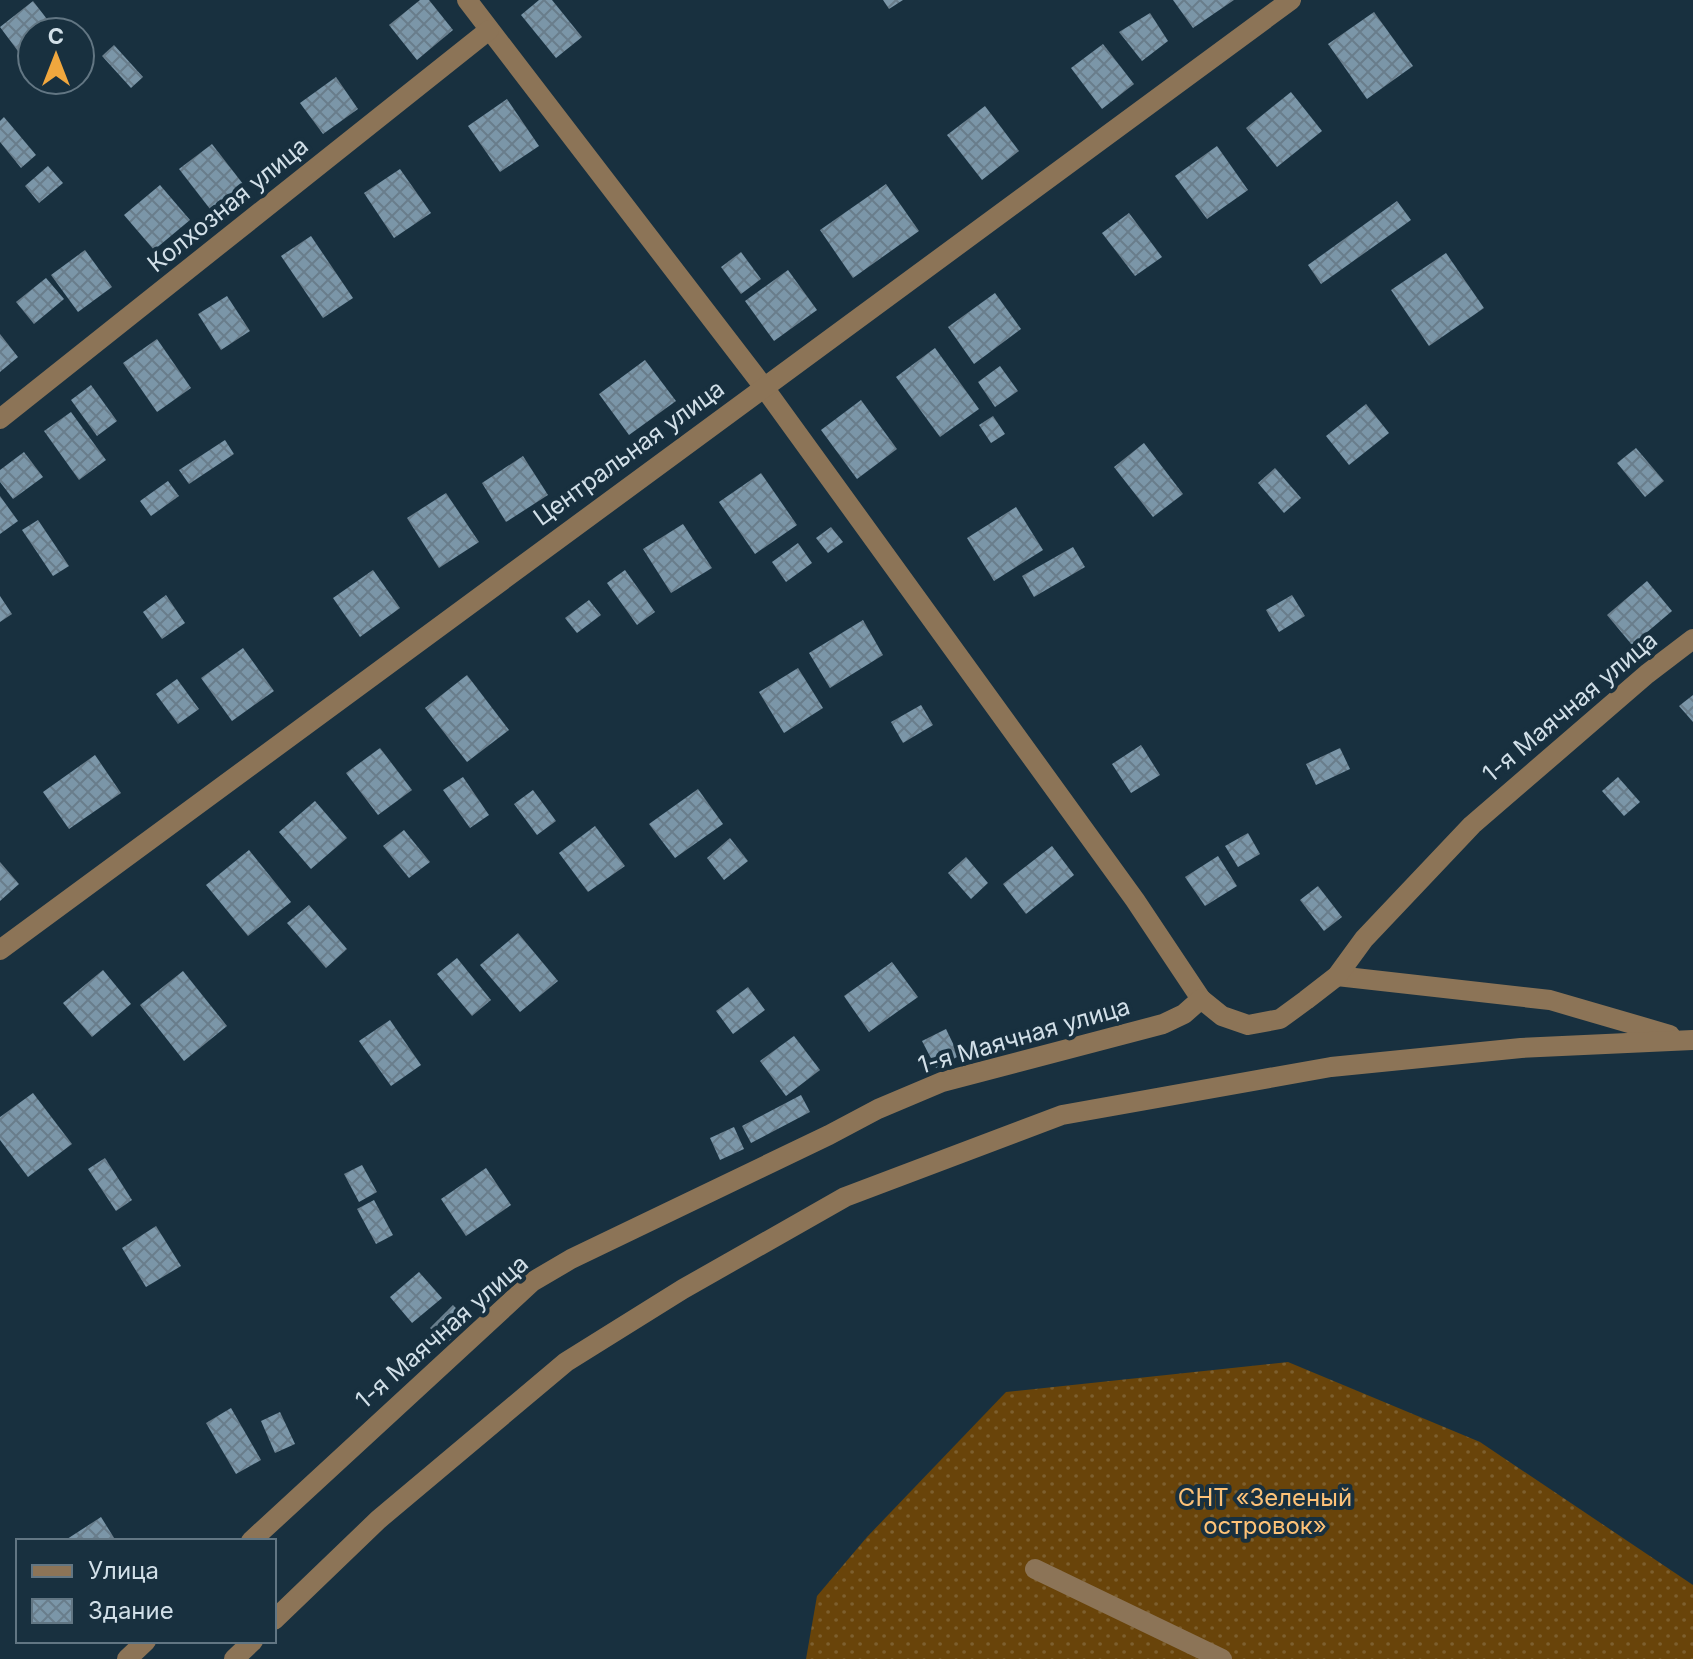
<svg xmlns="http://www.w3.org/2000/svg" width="1693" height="1659" font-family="Inter,sans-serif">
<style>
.garden{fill:url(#garden-dots)}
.building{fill:url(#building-cross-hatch)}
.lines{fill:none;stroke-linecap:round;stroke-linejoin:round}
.minor{stroke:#8c7457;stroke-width:20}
.labels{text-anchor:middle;stroke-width:8;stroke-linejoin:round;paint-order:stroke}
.street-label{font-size:24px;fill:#d1dfe8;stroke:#18303f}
.park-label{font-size:24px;fill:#fdc278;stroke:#18303f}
</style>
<defs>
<pattern id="garden-dots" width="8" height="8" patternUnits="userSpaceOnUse" patternTransform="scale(2)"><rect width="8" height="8" fill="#69440a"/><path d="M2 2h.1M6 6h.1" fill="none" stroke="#7d5f2e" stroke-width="1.8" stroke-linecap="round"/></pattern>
<pattern id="building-cross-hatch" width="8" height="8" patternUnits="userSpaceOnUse" patternTransform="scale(2)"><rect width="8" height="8" fill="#7b96a8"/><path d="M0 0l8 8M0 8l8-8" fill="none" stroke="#697d8b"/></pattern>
</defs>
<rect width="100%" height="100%" fill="#18303f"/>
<!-- garden -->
<polygon class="garden" points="1288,1362 1480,1442 1693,1585 1693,1659 806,1659 817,1596 867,1537 1006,1392"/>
<!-- building -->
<g class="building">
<polygon points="420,0 429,0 453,30 417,60 389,25"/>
<polygon points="539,0 552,0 582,37 556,58 521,15"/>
<polygon points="883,0 903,0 889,9"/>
<polygon points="1173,0 1234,0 1193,28"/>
<polygon points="33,1 57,32 32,32 32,63 29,66 0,27"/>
<polygon points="1374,12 1413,66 1367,99 1328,44"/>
<polygon points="1150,13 1168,41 1142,61 1119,32"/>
<polygon points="1103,44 1134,84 1102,109 1071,68"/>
<polygon points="114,45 143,77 131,88 102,56"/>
<polygon points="336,77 358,109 323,134 300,103"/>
<polygon points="1291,92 1322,131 1277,167 1246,128"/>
<polygon points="507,99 539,146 500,172 468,126"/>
<polygon points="985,106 1019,151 982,180 947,135"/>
<polygon points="4,117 36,155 21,168 0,142 0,121"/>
<polygon points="212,144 243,184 210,209 179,169"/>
<polygon points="1217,146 1248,190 1207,219 1175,176"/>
<polygon points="48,166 63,183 39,203 25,186"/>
<polygon points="400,169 431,213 394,238 364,193"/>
<polygon points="886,184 919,231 853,278 820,230"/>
<polygon points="160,185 190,220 154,250 124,215"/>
<polygon points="1397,201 1411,220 1321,284 1308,265"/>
<polygon points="1129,213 1162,257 1135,276 1102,233"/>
<polygon points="311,236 353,298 323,318 281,256"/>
<polygon points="85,250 112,287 78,312 51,275"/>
<polygon points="741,252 761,279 741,294 721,267"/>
<polygon points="1446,253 1484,308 1429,346 1391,290"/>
<polygon points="788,270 817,310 774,341 745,301"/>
<polygon points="46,278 64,299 34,324 16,302"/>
<polygon points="995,293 1021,329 974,364 948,327"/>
<polygon points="227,296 250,331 221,350 198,314"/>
<polygon points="0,334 18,357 0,372"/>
<polygon points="157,339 191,388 157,412 123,363"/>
<polygon points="935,348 979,409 940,437 896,377"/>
<polygon points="645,360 676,401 629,435 599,394"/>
<polygon points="1000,366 1018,391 995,407 978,382"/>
<polygon points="91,385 117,421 97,436 71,400"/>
<polygon points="861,400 897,449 857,479 821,430"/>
<polygon points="1366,404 1389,433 1349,465 1326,436"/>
<polygon points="71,412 106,460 79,480 44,431"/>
<polygon points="993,416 1005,434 991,443 979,425"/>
<polygon points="225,440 234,454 189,484 179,470"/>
<polygon points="1144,443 1183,494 1153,517 1114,467"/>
<polygon points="1636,448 1664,481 1645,497 1617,463"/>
<polygon points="24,452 43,477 13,499 0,482 0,470"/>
<polygon points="523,456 548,495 506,522 482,483"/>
<polygon points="1275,468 1301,498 1284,513 1258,483"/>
<polygon points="761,473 797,525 755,554 719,502"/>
<polygon points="168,481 179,496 151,516 140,501"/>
<polygon points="446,493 479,542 439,568 407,518"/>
<polygon points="0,496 18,521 0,534"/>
<polygon points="1016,507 1043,550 994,581 967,538"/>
<polygon points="38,520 69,566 53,576 22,530"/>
<polygon points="683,524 712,568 671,593 643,549"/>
<polygon points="831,527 843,542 828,553 816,538"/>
<polygon points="798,543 812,563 786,582 772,562"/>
<polygon points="1073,547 1085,567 1034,597 1022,576"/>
<polygon points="373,570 400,608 360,637 333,598"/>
<polygon points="625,570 655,612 637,625 607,583"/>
<polygon points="1647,581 1672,611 1632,645 1607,615"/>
<polygon points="166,595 185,623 162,639 143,612"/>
<polygon points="1292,595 1305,616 1279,632 1266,610"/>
<polygon points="0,596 12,614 0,622"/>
<polygon points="589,600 601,615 577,633 565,618"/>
<polygon points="863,620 883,655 830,688 809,653"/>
<polygon points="243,648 274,691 232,721 201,678"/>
<polygon points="798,668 823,708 784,733 759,692"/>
<polygon points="467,675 509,730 467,762 425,708"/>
<polygon points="177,679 199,709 178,724 156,694"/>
<polygon points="1693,695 1693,722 1679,706"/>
<polygon points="921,705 933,725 903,743 891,722"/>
<polygon points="1141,745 1160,775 1131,793 1112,764"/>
<polygon points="380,748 412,790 378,815 346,773"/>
<polygon points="1340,748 1350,769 1316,785 1306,764"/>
<polygon points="95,755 121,793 69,829 43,792"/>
<polygon points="463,777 489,815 470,828 443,790"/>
<polygon points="1618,777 1640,802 1624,816 1602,791"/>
<polygon points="698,789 723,824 675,858 649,824"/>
<polygon points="533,790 556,821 537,835 514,804"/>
<polygon points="315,801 347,838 311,869 279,832"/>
<polygon points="595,826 625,866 588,892 559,853"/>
<polygon points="404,830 430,862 409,878 383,846"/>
<polygon points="1248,833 1260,854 1238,867 1225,846"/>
<polygon points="730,838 748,861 724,880 707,858"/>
<polygon points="1052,846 1074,875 1026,914 1003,884"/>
<polygon points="249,850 291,902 248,936 206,885"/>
<polygon points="1218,856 1237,886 1205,906 1185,877"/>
<polygon points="966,857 988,883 971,899 948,873"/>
<polygon points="0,862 19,884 0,901"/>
<polygon points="1318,886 1342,917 1324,931 1300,900"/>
<polygon points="309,905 347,949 326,968 287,923"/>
<polygon points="518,933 558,981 520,1012 480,965"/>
<polygon points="457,958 491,1000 472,1016 437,974"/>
<polygon points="892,962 918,997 869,1032 844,996"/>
<polygon points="103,970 131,1004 92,1037 63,1003"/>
<polygon points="183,971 227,1026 184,1061 140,1005"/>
<polygon points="748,987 765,1010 733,1034 716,1011"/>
<polygon points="390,1020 421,1065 391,1086 359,1041"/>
<polygon points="946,1029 959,1056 936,1068 922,1041"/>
<polygon points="794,1036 820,1070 786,1096 760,1061"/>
<polygon points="33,1093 72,1144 28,1177 0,1140 0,1117"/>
<polygon points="801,1095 810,1112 751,1143 742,1126"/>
<polygon points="734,1127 744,1149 720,1160 710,1138"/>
<polygon points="105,1158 132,1200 116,1211 88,1169"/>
<polygon points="362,1165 377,1192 359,1202 344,1174"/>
<polygon points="486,1168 511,1205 466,1236 441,1199"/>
<polygon points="374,1200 393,1235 376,1244 357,1209"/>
<polygon points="156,1226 181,1266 146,1287 122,1248"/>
<polygon points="419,1272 442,1298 412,1323 390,1297"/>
<polygon points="453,1305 469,1322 446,1344 430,1328"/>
<polygon points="231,1408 261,1460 236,1474 206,1423"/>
<polygon points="280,1412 295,1444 275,1453 261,1421"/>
<polygon points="101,1517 116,1541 64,1541"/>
</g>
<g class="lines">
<!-- minor -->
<g class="minor">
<polyline points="467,0 763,386 1135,900 1201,999"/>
<polyline points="0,419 489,30"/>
<polyline points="0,950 1291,0"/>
<polyline points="1337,976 1550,1000 1670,1035"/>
<polyline points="251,1541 532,1282 571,1259 829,1135 878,1109 942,1082 1163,1024 1184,1014 1201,999 1222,1016 1248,1025 1280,1019 1306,1000 1337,976 1364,939 1472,825 1647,674 1693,639"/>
<polyline points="1035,1569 1222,1659"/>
<polyline points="274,1620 378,1520 566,1362 683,1289 845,1197 1062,1115 1331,1067 1521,1048 1693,1040"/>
<polyline points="127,1659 146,1641"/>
<polyline points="234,1659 253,1641"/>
</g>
</g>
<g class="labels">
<!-- street labels -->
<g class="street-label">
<text transform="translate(228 205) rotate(-39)" y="8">Колхозная улица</text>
<text transform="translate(629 453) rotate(-36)" y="8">Центральная улица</text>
<text transform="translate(1570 707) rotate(-40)" y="8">1-я Маячная улица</text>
<text transform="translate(1024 1036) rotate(-16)" y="8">1-я Маячная улица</text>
<text transform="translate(442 1332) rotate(-41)" y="8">1-я Маячная улица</text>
</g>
<!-- park labels -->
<g class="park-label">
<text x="1265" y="1506">СНТ «Зеленый<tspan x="1265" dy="28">островок»</tspan></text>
</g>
</g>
<!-- legend -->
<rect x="16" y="1539" width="260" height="104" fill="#18303f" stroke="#627683" stroke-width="2"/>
<rect x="32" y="1565" width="40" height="12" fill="#8c7457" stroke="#627683" stroke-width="2"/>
<text x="88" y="1579" font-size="24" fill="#d1dfe8">Улица</text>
<rect x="32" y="1599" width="40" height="24" fill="url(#building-cross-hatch)" stroke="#627683" stroke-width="2"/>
<text x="88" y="1619" font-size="24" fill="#d1dfe8">Здание</text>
<!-- north arrow -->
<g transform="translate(56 56)"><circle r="38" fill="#18303f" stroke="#627683" stroke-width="2"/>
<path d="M0-6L14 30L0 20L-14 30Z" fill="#f0a73e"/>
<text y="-12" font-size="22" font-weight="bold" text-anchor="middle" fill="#d1dfe8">С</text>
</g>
</svg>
